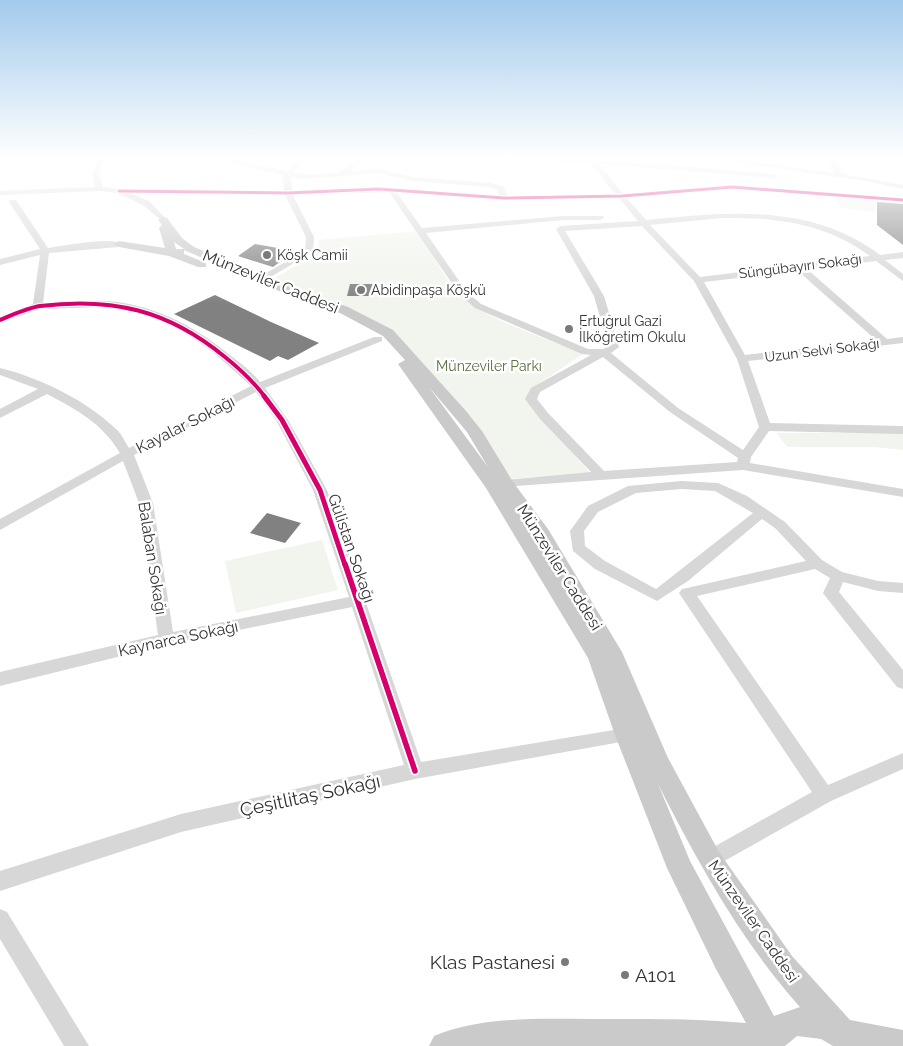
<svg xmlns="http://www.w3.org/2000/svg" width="903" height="1046" font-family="Raleway,sans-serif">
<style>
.green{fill:#f1f5ed}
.building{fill:#818181}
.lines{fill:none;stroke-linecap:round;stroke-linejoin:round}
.minor{fill:#d7d7d7;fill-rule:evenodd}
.major{fill:#cacaca;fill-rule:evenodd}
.cycleway-far3-casing{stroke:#fff;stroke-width:5}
.cycleway-far2-casing{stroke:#fff;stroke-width:6}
.cycleway-far1-casing{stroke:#fff;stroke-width:8}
.cycleway-casing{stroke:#fff;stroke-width:9}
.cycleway-far3{stroke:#d6006c;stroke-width:3}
.cycleway-far2{stroke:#d6006c;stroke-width:4}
.cycleway-far1{stroke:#d6006c;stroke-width:5}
.cycleway{stroke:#d6006c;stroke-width:5.5}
.poi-dot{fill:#7a7a7a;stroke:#fff;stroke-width:2}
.labels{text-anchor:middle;stroke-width:5;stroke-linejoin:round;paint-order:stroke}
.far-poi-label{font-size:14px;fill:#333;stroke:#fff;text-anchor:start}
.far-street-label{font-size:14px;fill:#333;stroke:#fff}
.far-park-label{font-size:14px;fill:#56703f;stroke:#fff}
.street-label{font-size:16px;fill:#333;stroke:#fff}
.near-street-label{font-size:19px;fill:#333;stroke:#fff}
.near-poi-label{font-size:19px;fill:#333;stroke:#fff;text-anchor:end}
</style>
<rect width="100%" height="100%" fill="#fff"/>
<!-- green -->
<g class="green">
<polygon points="834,196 876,200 875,212 841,208"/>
<path d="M420 231C432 253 443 277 461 296 480 317 555 342 583 354L531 389 529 402 590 473 509 479 389 332 270 281 319 252V240Z"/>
<polygon points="777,433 903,433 903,450 873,447 787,447"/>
<polygon points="322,540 338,590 236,613 225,561"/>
</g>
<!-- building -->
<g class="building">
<polygon points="877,202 903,204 903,245 877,225"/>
<polygon points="255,244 295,251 273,267 238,256"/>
<polygon points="350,284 374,284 371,296 347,296"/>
<polygon points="215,295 271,322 319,343 288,360 278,356 270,361 174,314"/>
<polygon points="267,513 301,523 285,543 250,533"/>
</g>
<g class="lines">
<!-- minor -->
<g class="minor">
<path d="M97 158H105L99 174 103 187 119 189 284 191 283 175 227 162 195 160 191 158H227L287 171 299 158H307L293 173C304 175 333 176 342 170 351 165 355 158 367 158L351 171 379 169 412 177 491 183 504 187 507 196 615 194 591 164 479 160 475 158C576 157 674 165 774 174L778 176 774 178 599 164 623 194 732 185 903 198V202L732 189 627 198 646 220C727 212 811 203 880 255L903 252V258L885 260 903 274V281L876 261 807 269 887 339 903 337V343L748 361 770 423 903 426V434L769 431 751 457 750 463 903 489V497L743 470 501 487 499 484 501 481 506 480 591 472 540 419 525 399 531 388 591 355 582 354 475 308 460 295 389 192 293 195 314 237 313 252 262 282 257 279 259 277 305 251 306 237 285 195 130 193 149 201 167 220 163 222 143 205 117 193 100 191 0 195V191L95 187 92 174ZM379 173 412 181 490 187 498 190 499 195 378 187 292 190 291 177 303 179ZM397 193 504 200 619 198 638 221 560 226 556 229 594 296 608 346 603 349H588L481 304 466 291 426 233 563 220H600L604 218 603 216H563L422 228ZM722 218C775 217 826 223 870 256L700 277 650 225ZM642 226 694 281 737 359 759 427 743 450 678 408 611 353 619 347 604 296 565 231ZM798 271 876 340 745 355 704 282ZM603 357 670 412 738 458 737 462 604 471 548 413 537 399 540 392Z"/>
<polygon points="707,158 727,158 835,173 827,158 835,158 843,174 903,185 903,189 866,181"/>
<path d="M10 200H16L48 248C62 246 113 236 123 244L119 247 49 253 43 303C63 302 84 300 104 301 150 303 191 324 226 352 237 361 251 370 260 382L374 337H382V341L265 388 288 420 327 490 421 762 626 728 632 730 635 735 632 740 415 779 181 832 0 891V871L181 814 404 765 352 607 166 645 0 686V672L158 635 139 503 123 461 0 530V519L120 453C102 423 77 410 47 394L0 418V409L38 389 0 375V368C40 378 86 400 116 429 122 434 125 442 129 448L251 386 213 352 180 329 162 320 131 311 105 307 39 309 0 323V317L33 304 40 255 0 265V259L40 249 9 202ZM256 392 276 420 313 490 349 597 173 632 153 503 134 455Z"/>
<path d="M681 481 718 483 747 496 785 522 822 560 842 572 878 581 903 583V593L878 591 843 582 839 592 903 670V689L897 687 826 597 823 593 830 578 815 569 697 596 828 785 903 753V769L831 801 710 869 703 867 700 860 703 853 812 792 679 593 682 589 687 588 806 561 775 528 762 519 688 581 657 601 595 569 573 551 570 531 588 506 628 486ZM681 489 715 491 753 513 656 589 605 561 585 546 584 531 598 512 636 493Z"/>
<polygon points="0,909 7,912 89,1046 64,1046 0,939"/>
</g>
<!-- major -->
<path class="major" d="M163 217 167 218 182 238 194 247 301 291 348 307 393 330 466 411 482 431 513 482 548 529 622 652 668 758 719 852 792 956 850 1020 903 1030V1046H833L821 1039 797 1036 785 1046H429L434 1036C482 1016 538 1019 589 1019 641 1019 693 1018 746 1023L716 969 667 868 615 735 588 658 486 488 398 364 405 360 383 336 340 313 293 297 184 250V254L206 263V267H198L169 256 119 247 113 244 119 241 165 248 159 228 162 225 158 220ZM174 242 184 249H176ZM429 387 467 432 488 467ZM518 512 535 536 556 572ZM658 784C698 863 741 941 800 1007L774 1016 690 861Z"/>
<!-- cycleway-far3 casing -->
<g class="cycleway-far3-casing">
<polyline id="cycleway-far3" points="119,191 288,193 378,189 504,198 622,196 732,187 903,200"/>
</g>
<!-- cycleway-far2 casing -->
<g class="cycleway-far2-casing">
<path id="cycleway-far2" d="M0 320C12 315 27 308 40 306 112 297 168 310 225 357 240 369 253 381 265 397"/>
</g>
<!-- cycleway-far1 casing -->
<g class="cycleway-far1-casing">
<polyline id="cycleway-far1" points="264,396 282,420 320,490 345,565"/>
</g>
<!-- cycleway casing -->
<g class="cycleway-casing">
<polyline id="cycleway" points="345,564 415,771"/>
</g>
<!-- cycleway-far3 -->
<use href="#cycleway-far3" class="cycleway-far3"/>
<!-- cycleway-far2 -->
<use href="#cycleway-far2" class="cycleway-far2"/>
<!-- cycleway-far1 -->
<use href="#cycleway-far1" class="cycleway-far1"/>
<!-- cycleway -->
<use href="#cycleway" class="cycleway"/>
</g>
<!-- sky -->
<linearGradient id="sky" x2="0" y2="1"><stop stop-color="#a3caec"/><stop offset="0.52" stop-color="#fff"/><stop offset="1" stop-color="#fff" stop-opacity="0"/></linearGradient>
<rect width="903" height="304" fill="url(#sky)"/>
<!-- markers -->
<g class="poi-dot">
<circle cx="267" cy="255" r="5"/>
<circle cx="361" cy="290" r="5"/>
<circle cx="569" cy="329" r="5"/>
<circle cx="565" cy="962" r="5"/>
<circle cx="625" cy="975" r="5"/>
</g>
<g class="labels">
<!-- far-poi labels -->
<g class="far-poi-label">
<text x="277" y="260">Köşk Camii</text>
<text x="371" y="295">Abidinpaşa Köşkü</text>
<text x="579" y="326">Ertuğrul Gazi<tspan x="579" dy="16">İlköğretim Okulu</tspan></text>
</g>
<!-- far-street labels -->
<g class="far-street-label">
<text transform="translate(800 266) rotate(-7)" y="5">Süngübayırı Sokağı</text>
<text transform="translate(822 350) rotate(-7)" y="5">Uzun Selvi Sokağı</text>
</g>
<!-- far-park labels -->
<g class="far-park-label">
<text x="489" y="371">Münzeviler Parkı</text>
</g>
<!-- street labels -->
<g class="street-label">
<text transform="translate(271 281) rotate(22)" y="6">Münzeviler Caddesi</text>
<text transform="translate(185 424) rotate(-27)" y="6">Kayalar Sokağı</text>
<text transform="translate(352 548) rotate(71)" y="6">Gülistan Sokağı</text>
<text transform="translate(153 558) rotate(81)" y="6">Balaban Sokağı</text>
<text transform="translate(560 567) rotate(58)" y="6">Münzeviler Caddesi</text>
<text transform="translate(178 638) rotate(-12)" y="6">Kaynarca Sokağı</text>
<text transform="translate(754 921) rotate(55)" y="6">Münzeviler Caddesi</text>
</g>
<!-- near-street labels -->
<g class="near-street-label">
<text transform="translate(310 795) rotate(-12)" y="7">Çeşitlitaş Sokağı</text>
</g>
<!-- near-poi labels -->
<g class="near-poi-label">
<text x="555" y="969">Klas Pastanesi</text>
<text x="635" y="982" text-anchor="start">A101</text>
</g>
</g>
</svg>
